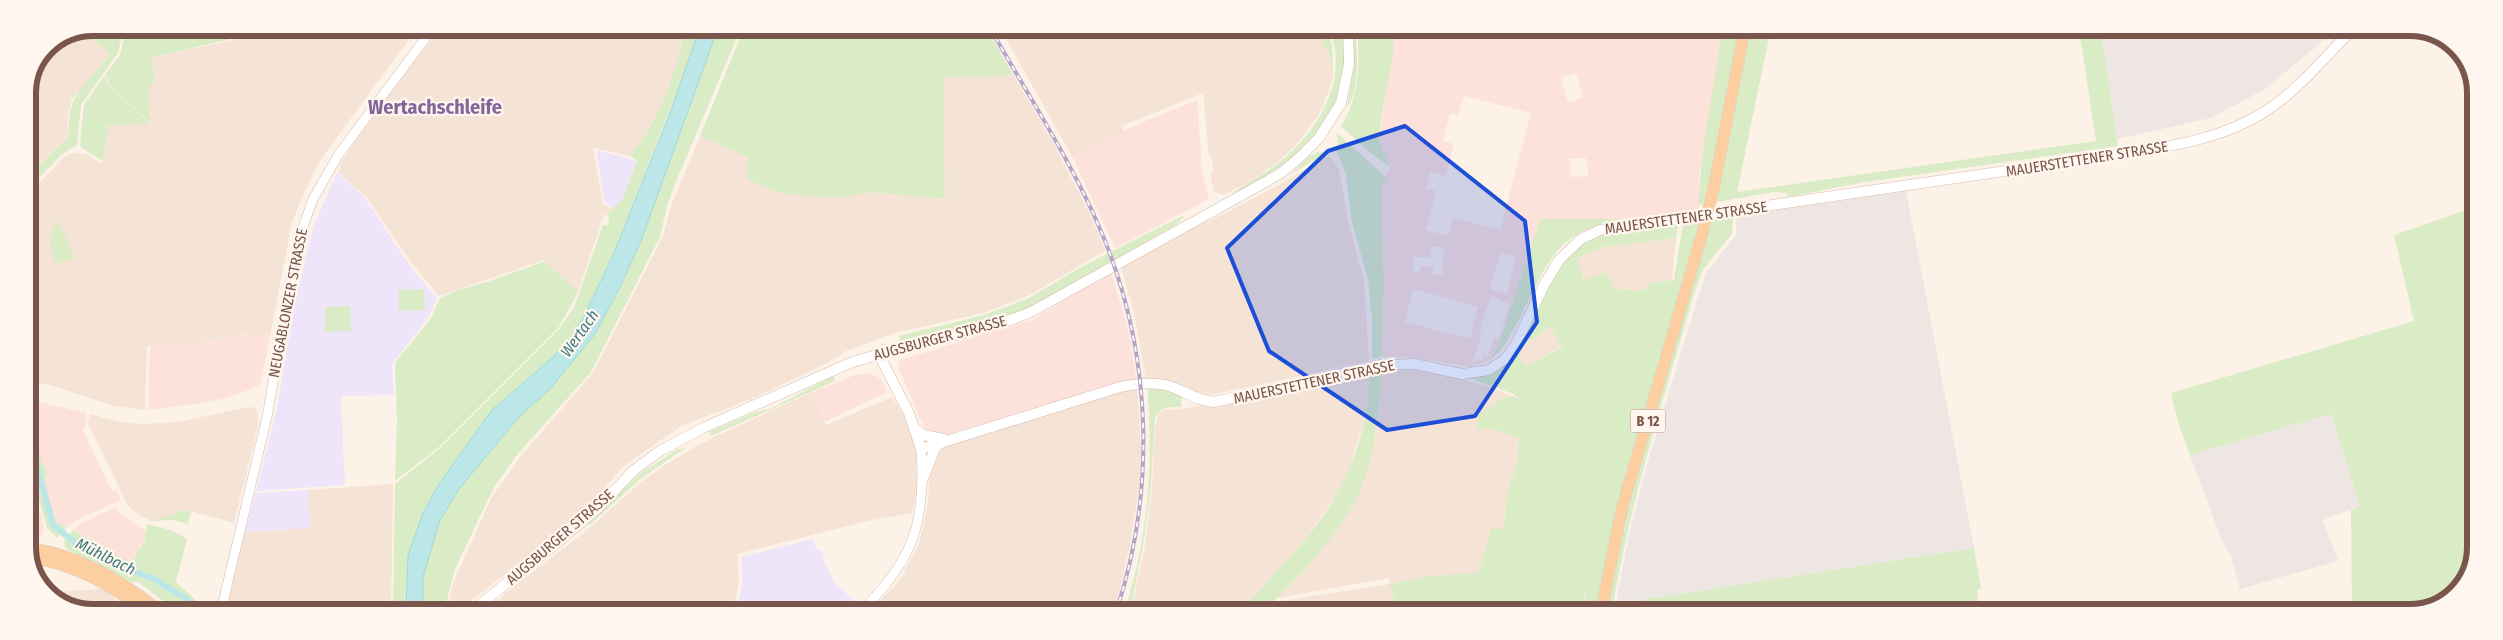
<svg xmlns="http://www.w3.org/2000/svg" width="2503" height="640" font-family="'Fira Sans Condensed',sans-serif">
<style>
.residential{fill:#f5e3d6}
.commercial{fill:#fde2dc;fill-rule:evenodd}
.industrial{fill:#eee6e2}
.education{fill:#efe5fa}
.green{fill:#daecc6;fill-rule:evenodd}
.water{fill:#bbe7e8;stroke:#a1d8da}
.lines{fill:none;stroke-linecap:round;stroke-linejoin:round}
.canal{stroke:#bbe7e8;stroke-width:6}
.tertiary-casing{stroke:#d3bbb0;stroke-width:10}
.secondary-casing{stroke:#d6baad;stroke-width:11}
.primary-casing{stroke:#d9cfcd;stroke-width:12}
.tertiary{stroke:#fff;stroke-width:9}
.secondary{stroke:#fff;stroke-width:10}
.primary{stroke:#fdcfa0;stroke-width:11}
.rail-casing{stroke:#b4a5c8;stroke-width:4}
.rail{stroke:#fff7ef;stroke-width:2;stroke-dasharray:5.5;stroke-linecap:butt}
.primary-bridge-casing{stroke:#d9cfcd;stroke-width:12;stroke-linecap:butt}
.primary-bridge{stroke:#fdcfa0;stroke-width:11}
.marked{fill:#1d4ed8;fill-opacity:0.2;stroke:#1d4ed8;stroke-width:4;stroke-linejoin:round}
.labels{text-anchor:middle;stroke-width:4.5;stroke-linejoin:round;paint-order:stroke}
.shield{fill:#fff7ef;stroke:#a1867c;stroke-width:1}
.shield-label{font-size:14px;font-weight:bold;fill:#79554b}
.street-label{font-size:15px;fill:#79554b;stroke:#fff7ef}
.water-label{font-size:16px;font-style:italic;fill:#3d7c7e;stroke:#fff7ef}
.district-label{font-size:20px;font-weight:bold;fill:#83679c;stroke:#fff7ef}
.rim{fill:none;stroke:#79554b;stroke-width:6}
</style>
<rect width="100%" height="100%" fill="#fdf2e8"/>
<!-- residential -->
<g class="residential">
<polygon points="249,28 414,28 416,30 321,159 304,193 292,222 270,336 241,334 220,340 167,346 147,346 145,410 114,406 50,385 28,382 28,195 64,157 73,153 86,154 100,163 103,161 109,124 151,124 147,91 155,81 151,58 233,40"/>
<polygon points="440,28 685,28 678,61 665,97 641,143 630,156 593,148 603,204 613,209 604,215 578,292 544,260 439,296 413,265 367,198 338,172 342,161 374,114"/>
<polygon points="1000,28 1323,28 1321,43 1328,51 1333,72 1332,81 1322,109 1298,143 1278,162 1252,180 1224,195 1214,192 1210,173 1213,172 1212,157 1209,157 1203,93 1122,126 1124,132 1073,158"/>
<polygon points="83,32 117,42 105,60 72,99 67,119 69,136 28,177 28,93 47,46"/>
<polygon points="1013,74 1056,148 1093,221 1105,251 1026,297 983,313 895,333 846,351 829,362 754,398 681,426 624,466 591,502 553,536 470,602 452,609 450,596 453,583 491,498 520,457 593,373 663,236 671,206 700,136 749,158 822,197 845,197 870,192 945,199 944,77 1006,76"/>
<polygon points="1329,155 1339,169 1348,220 1364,281 1369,361 1202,397 1146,381 1134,312 1121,268 1206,219 1208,222 1277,186"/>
<polygon points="1676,238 1672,280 1653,282 1645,289 1638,291 1614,288 1584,280 1575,259 1604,247"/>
<polygon points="1550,326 1562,346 1526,366 1517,350"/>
<polygon points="1414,367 1484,385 1513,396 1500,398 1477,428 1494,429 1519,439 1516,468 1508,489 1503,529 1491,529 1478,573 1391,584 1397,612 1268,612 1280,601 1390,584 1389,578 1278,598 1342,523 1365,480 1375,440 1383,369"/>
<polygon points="1369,371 1368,400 1362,428 1350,468 1341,488 1299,548 1245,605 1237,612 1131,612 1145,546 1152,485 1155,428 1159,413 1164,410 1183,409"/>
<polygon points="1137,387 1141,448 1140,481 1129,550 1114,612 870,612 906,573 904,572 920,541 928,503 930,464 937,450 943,445 1015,421"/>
<polygon points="812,392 826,425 892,397 903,414 916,450 917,489 912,513 867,521 738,554 739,583 733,612 490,611 504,594 585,532 641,482 668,463 712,438"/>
<polygon points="249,407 255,408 258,413 258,427 234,523 186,510 162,519 151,521 143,517 132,510 126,502 88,423 90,414 120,422 145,424 177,422"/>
<polygon points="393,484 391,611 226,611 245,532 310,528 308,490"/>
<polygon points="102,589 111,593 120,606 127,611 80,611 47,592"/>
</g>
<!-- commercial -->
<g class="commercial">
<path d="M1394 28H1721L1711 107 1699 173V210L1623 219H1540L1500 340 1489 361 1471 367 1408 357H1382L1384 282 1381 187 1390 167 1379 142ZM1576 73 1583 98 1568 102 1561 78ZM1464 96 1531 113 1500 230 1453 218 1448 236 1426 230 1436 191 1426 189 1430 172 1446 176 1454 144 1443 141 1450 114 1458 116ZM1586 158 1588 176 1571 177 1570 159ZM1431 247H1444L1442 275 1433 274V267L1420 266V272L1413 271 1414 257 1430 258ZM1500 253 1516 257 1507 294 1490 289ZM1413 289 1478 307 1470 339 1405 322ZM1491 297 1510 304 1499 338 1494 337 1488 356 1484 355 1482 360 1477 359 1476 362 1473 361 1482 333 1479 332Z"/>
<polygon points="1197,100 1202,163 1200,163 1209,199 1115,248 1073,158 1124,132 1124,130"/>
<polygon points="1111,272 1129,332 1137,381 1120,383 946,435 925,430 898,367 900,360 1032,320"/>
<polygon points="241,334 270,336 261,382 257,387 226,398 201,403 148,410 150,346 167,346 220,340"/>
<polygon points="869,373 881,379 887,392 825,422 812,392 855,375"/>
<polygon points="28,399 86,413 85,427 82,429 112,491 116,490 121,500 79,519 67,527 57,523 47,497 28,426"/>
<polygon points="28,466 43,522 44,528 39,541 28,540"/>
<polygon points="115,507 120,513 146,531 143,542 131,563 73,530 82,523"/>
</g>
<!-- industrial -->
<g class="industrial">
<polygon points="2101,29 2337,29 2265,89 2211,118 2117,139"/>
<polygon points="1906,191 1974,548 1616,604 1629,534 1648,461 1699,294 1706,273 1736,235 1737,216"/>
<polygon points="2331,414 2360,506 2323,520 2338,561 2240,589 2230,553 2222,541 2190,455"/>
</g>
<!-- education -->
<g class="education">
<polygon points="596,150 637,161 622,200 614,208 605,203"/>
<polygon points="337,172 365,198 411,268 437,298 428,318 392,364 394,395 341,396 345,485 256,491 276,412 295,304 313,228"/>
<polygon points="308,490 310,528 245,532 255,493"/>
<polygon points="813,539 817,550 821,549 824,561 835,583 859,605 851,612 737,612 742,583 741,557"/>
</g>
<!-- green -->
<g class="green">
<path d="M93 28 123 29 118 53 81 105 77 145 61 155 28 189V177L69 136C66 91 87 86 110 54 99 44 89 35 74 35L85 33 83 32Z"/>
<polygon points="184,28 234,28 237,31 227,40 151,58 155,81 147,91 151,124 109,84 105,75 120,55 126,30 148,33"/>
<path d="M685 28H700L692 53 614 253 584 316 572 336 554 356 491 412 439 484 423 513 408 555 406 611H393L395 484 440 448 560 328 575 305 603 225H608L609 217 606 215 622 200 637 161 630 156C659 121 676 73 685 28Z"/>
<polygon points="718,28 741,28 675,184 667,206 660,237 591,372 517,455 494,487 455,569 447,600 442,602 443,611 423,611 423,577 440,520 459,489 498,442 518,418 550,389 595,334 620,287 641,241"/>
<polygon points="744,28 986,28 1013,74 1006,76 944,77 945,199 870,192 845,197 822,197 776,192 747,179 749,158 700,136"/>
<polygon points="1323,28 1326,28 1332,44 1333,72 1328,51 1321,43"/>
<path d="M1329 28H1344C1345 46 1346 64 1342 82 1336 116 1307 152 1278 170 1263 179 1246 187 1230 196 1237 188 1266 173 1277 164 1317 134 1351 78 1329 28Z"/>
<path d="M1353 28H1355C1357 51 1361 88 1347 108L1354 63Z"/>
<path d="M1357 28H1394L1393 56 1381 118 1379 142 1390 167 1367 150 1341 126C1360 97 1360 62 1357 28Z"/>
<path d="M1721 28H1771L1737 192 2096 141 2079 29H2101L2118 146 1865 182 1788 197 1786 193 1774 192 1699 205C1699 146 1716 87 1721 28Z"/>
<polygon points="104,76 108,84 150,124 109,125 103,161 83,149 80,145 84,105"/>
<polygon points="1337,133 1387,178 1381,187 1384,282 1382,357 1372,359 1372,319 1368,280 1351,218 1346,174 1336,150 1338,146"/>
<path d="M1318 152 1326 153C1320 159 1313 160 1306 165 1283 180 1259 192 1234 205 1253 193 1277 186 1294 171 1301 165 1308 155 1318 152Z"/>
<polygon points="2475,207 2474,560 2450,599 2410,612 2352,612 2351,510 2360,506 2331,414 2190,455 2178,422 2171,393 2414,321 2394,235"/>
<polygon points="1182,216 1184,217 1174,226 1029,308 997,320 900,341 899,336 984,315 1027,299 1085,265"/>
<path d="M1733 217 1732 234 1702 271 1694 294C1664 399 1629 504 1612 612H1604L1616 547 1707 231 1697 232 1597 612H1585L1586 585 1583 612H1397L1390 584 1433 576 1478 573 1491 529H1503L1508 489 1516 468 1519 439 1494 429H1477L1479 413 1495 405 1500 398 1513 396 1523 401 1511 393 1466 377 1498 368C1519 332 1555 256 1590 236 1605 228 1658 226 1678 224L1676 238 1604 247 1576 259 1584 280 1607 272 1614 288 1638 291 1645 289 1652 282 1674 280 1683 224ZM1550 327 1562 347 1526 366 1517 350Z"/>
<path d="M1540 219H1623C1553 232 1548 264 1518 321 1510 336 1504 350 1489 361L1500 340Z"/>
<path d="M58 220 75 258 56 264C50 247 47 235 58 220Z"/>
<polygon points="545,261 578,292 559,327 439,447 395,481 397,420 395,364 397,360 430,320 440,298 458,290 490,281"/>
<polygon points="424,289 425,310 399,311 398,290"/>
<polygon points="350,306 351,331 325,332 325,307"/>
<path d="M1383 369C1378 405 1377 444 1365 479 1350 522 1297 582 1262 612H1237C1251 600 1264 585 1277 571 1334 511 1368 456 1369 371Z"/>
<polygon points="833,376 835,381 711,436 709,432 756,412 770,409"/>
<path d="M1147 386H1155L1182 395 1181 407C1169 407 1160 406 1155 419L1151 485 1143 546 1130 612H1124C1148 541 1154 461 1147 386Z"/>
<polygon points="28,426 48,476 42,481 57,523 67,527 57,538 47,528 28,461"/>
<polygon points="685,448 639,480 590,525 588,523 638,475 678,449"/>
<polygon points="186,510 191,511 188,524 173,520 151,521"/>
<polygon points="147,524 171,530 187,539 176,582 208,611 177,611 138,582 132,582 65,548 64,541 73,530 131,563 144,542"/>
<polygon points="1974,548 1981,588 1977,590 1979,612 1615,612 1616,604"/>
</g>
<!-- water -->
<g class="water">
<polygon points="116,28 184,28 148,33"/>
<polygon points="700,28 718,28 641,241 620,287 595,334 550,389 518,418 498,442 459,489 440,520 423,577 423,611 406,611 408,555 423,513 439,484 491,411 554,356 572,336 584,316 614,253 668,118"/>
</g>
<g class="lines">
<!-- canal -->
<polyline class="canal" points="28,451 36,462 53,525 76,543 128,569 154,579 185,598 201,611"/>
<!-- tertiary casing -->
<g class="tertiary-casing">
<g id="tertiary">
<polyline points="221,611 267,417 287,301 303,227 313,199 339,154 433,28"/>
<path d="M860 612C914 561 926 521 921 449"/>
</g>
</g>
<!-- secondary casing -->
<g class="secondary-casing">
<g id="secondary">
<path d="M878 353 909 413 921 449 1120 387C1137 384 1155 381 1172 387 1186 392 1198 401 1214 402L1380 365 1415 364 1462 374 1489 370 1505 359 1515 346 1544 285 1559 260 1581 239 1600 230 2122 154C2168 147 2220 139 2261 114 2296 93 2324 58 2353 29"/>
<polyline points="914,428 923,435 944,439"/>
<polyline points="923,479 935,448 941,443"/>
<path d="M472 611 558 542 598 508 634 470 660 451 703 428 850 363C909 343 973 336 1031 312L1253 189 1281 173 1300 157 1319 138 1341 103 1349 64 1348 28"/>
</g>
</g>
<!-- primary casing -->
<g class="primary-casing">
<g id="primary">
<polyline points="1713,191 1745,28"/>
<path d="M28 548C77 553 122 581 160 611"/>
<path d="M29 558C73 562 112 587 147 611"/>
<polyline points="1601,612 1622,508 1703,231"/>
</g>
</g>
<!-- tertiary -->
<use href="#tertiary" class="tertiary"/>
<!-- secondary -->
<use href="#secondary" class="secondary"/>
<!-- primary -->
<use href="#primary" class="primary"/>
<!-- rail casing -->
<g class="rail-casing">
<path id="rail" d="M990 28C1029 97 1076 168 1105 241 1152 358 1156 492 1116 612"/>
</g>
<!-- rail -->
<use href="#rail" class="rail"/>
<!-- primary-bridge casing -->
<g class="primary-bridge-casing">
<polyline id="primary-bridge" points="1703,231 1713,191"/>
</g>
<!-- primary-bridge -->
<use href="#primary-bridge" class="primary-bridge"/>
</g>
<!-- marked area -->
<path class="marked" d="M1405 126 1525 221 1537 322 1475 416 1387 430 1269 351 1227 248 1328 151Z"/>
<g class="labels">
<!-- shield labels -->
<rect class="shield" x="1630.5" y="409.5" width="35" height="23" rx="4"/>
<g class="shield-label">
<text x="1648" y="426">B 12</text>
</g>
<!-- street labels -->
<g class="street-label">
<text transform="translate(2087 159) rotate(-9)" y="5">MAUERSTETTENER STRASSE</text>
<text transform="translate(1686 218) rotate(-8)" y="5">MAUERSTETTENER STRASSE</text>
<text transform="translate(288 303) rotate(-79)" y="5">NEUGABLONZER STRASSE</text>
<text transform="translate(940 338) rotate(-15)" y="5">AUGSBURGER STRASSE</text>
<text transform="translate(1314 382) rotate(-12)" y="5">MAUERSTETTENER STRASSE</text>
<text transform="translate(560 537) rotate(-41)" y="5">AUGSBURGER STRASSE</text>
</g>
<!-- water labels -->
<g class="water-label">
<text transform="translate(579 333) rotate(-55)" y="6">Wertach</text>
<text transform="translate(106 556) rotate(26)" y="6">Mühlbach</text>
</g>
<!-- district labels -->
<g class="district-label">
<text x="435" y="114">Wertachschleife</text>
</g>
</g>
<!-- crop -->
<path d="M0 0H2503V640H0ZM93 36H2410A57 57 0 0 1 2467 93V547A57 57 0 0 1 2410 604H93A57 57 0 0 1 36 547V93A57 57 0 0 1 93 36Z" fill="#fff7ef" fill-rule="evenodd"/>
<path class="rim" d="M93 36H2410A57 57 0 0 1 2467 93V547A57 57 0 0 1 2410 604H93A57 57 0 0 1 36 547V93A57 57 0 0 1 93 36Z"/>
</svg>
